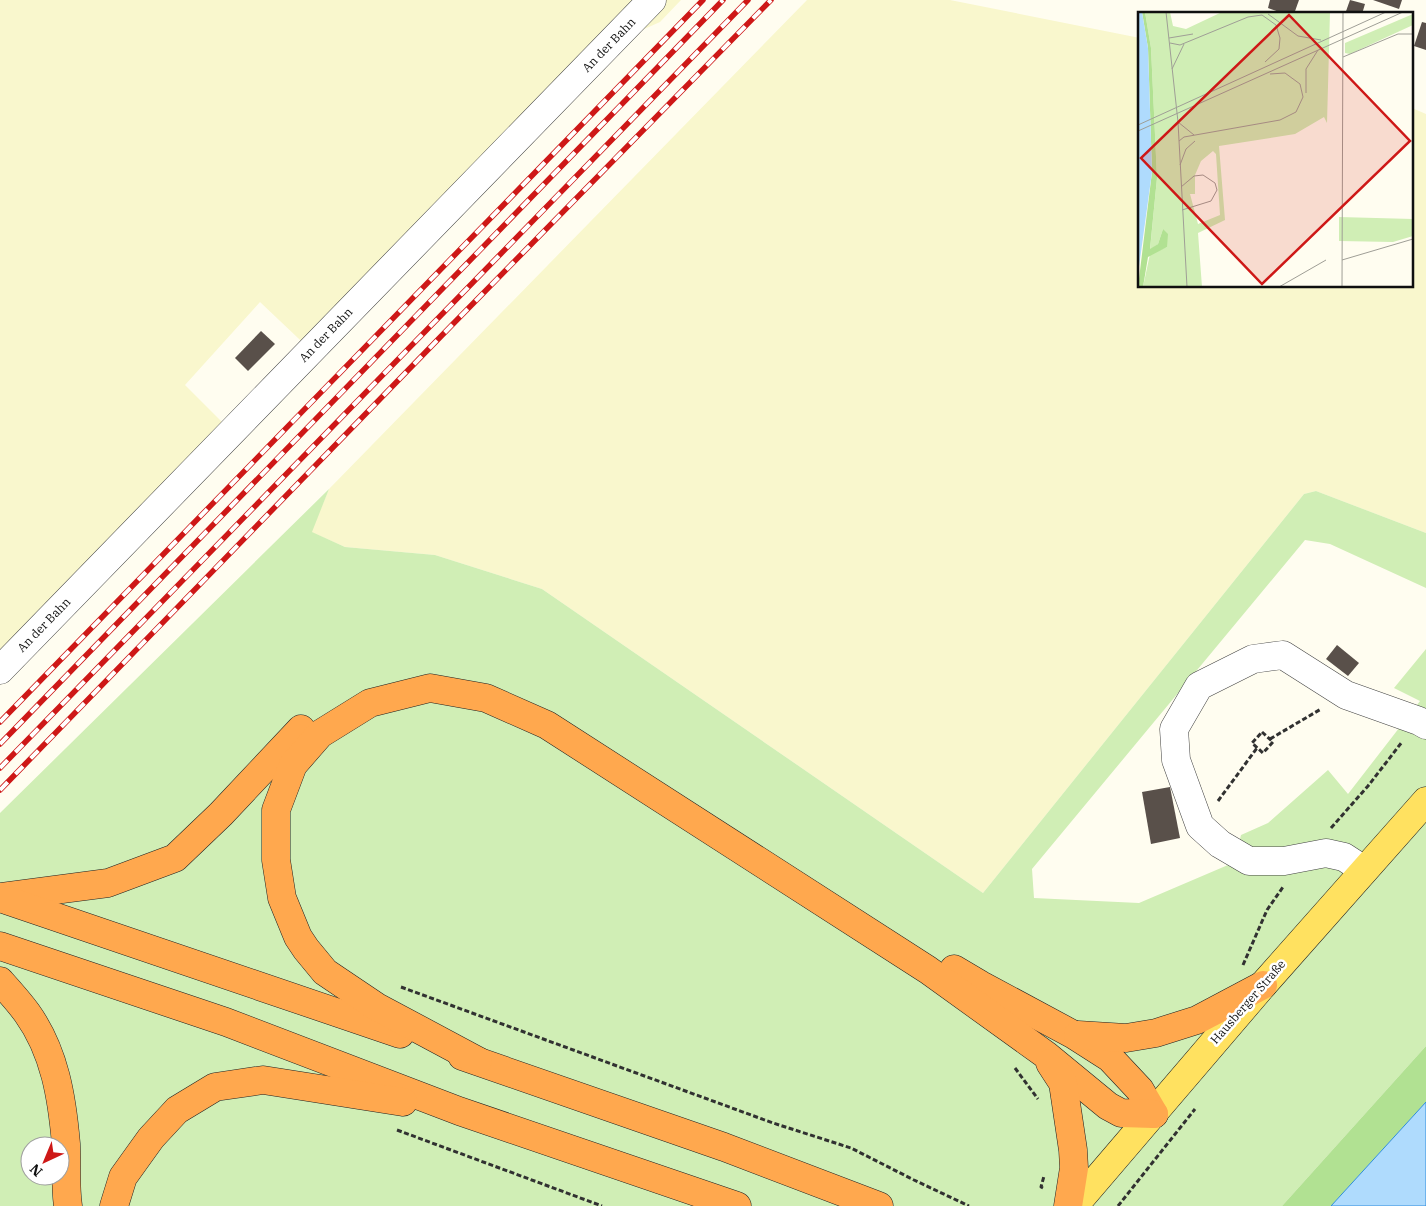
<svg xmlns="http://www.w3.org/2000/svg" width="1426" height="1206" font-family="'IBM Plex Serif',serif">
<style>
.farmland{fill:#f9f7cd}
.green{fill:#d0eeb5;fill-rule:evenodd}
.forest{fill:#b1e192}
.water{fill:#afdbfd;stroke:#2e8ddc}
.building{fill:#59504a}
.lines{fill:none;stroke-linecap:round;stroke-linejoin:round}
.minor-casing{stroke:#424242;stroke-width:29}
.major-casing{stroke:#202020;stroke-width:29}
.highway-casing{stroke:#202020;stroke-width:29}
.path{stroke:#313131;stroke-width:3;stroke-dasharray:5 2.5;stroke-linecap:butt}
.minor{stroke:#fff;stroke-width:28}
.major{stroke:#ffe160;stroke-width:28}
.highway{stroke:#ffa84e;stroke-width:28}
.rail-casing{stroke:#ce1817;stroke-width:5.5}
.rail{stroke:#fff;stroke-width:4;stroke-dasharray:11;stroke-linecap:butt}
.labels{text-anchor:middle;stroke-width:5;stroke-linejoin:round;paint-order:stroke}
.street-label{font-size:12px;fill:#0f0f0f;stroke:#fff}
.inset-road{fill:none;stroke:#9f9e96;stroke-width:1}
.view{fill:#ce1817;fill-opacity:0.15;stroke:#ce1817;stroke-width:2.5}
.inset-edge{fill:none;stroke:#0f0f0f;stroke-width:2.5}
</style>
<rect width="100%" height="100%" fill="#fffdf0"/>
<!-- farmland -->
<g class="farmland">
<polygon points="0,0 681,0 660,22 642,30 317,356 260,302 185,385 237,437 0,680"/>
<polygon points="807,0 950,0 1140,38 1140,286 1412,286 1412,108 1426,114 1426,533 1316,491 1304,494 983,893 542,589 435,555 345,547 311,532 329,489"/>
</g>
<!-- green -->
<path class="green" d="M329 489 312 532 345 547 435 555 542 589 983 893 1304 494 1316 491 1426 533V588L1330 544 1305 540 1032 869 1034 898 1139 903 1235 862 1241 835 1268 823 1328 770 1348 794 1420 701 1394 688 1426 649V1046L1282 1206H0V813ZM30 1146H60V1176H30Z"/>
<!-- forest -->
<polygon class="forest" points="1426,1046 1426,1102 1331,1206 1282,1206"/>
<!-- water -->
<polygon class="water" points="1426,1102 1426,1206 1331,1206"/>
<!-- building -->
<g class="building">
<polygon points="1270,0 1299,0 1294,14 1285,14 1268,8"/>
<polygon points="1350,0 1365,4 1362,14 1345,14"/>
<polygon points="1373,0 1402,0 1399,9"/>
<polygon points="1422,22 1426,23 1426,50 1414,46"/>
<polygon points="261,331 275,344 248,371 235,358"/>
<polygon points="1337,645 1359,663 1348,676 1326,659"/>
<polygon points="1170,787 1180,838 1151,844 1142,792"/>
</g>
<g class="lines">
<!-- minor casing -->
<g class="minor-casing">
<g id="minor">
<polyline points="0,670 652,0"/>
<polyline points="1364,870 1344,857 1326,853 1284,861 1249,861 1220,844 1200,826 1176,760 1174,729 1199,686 1253,659 1283,655 1346,695 1419,721 1426,725"/>
</g>
</g>
<!-- major casing -->
<g class="major-casing">
<polyline id="major" points="1074,1206 1263,985 1426,801"/>
</g>
<!-- highway casing -->
<g class="highway-casing">
<g id="highway">
<polyline points="0,897 108,883 175,858 221,814 301,729"/>
<polyline points="6,900 400,1034"/>
<polyline points="0,946 226,1022 459,1111 737,1206"/>
<polyline points="954,969 981,985 1074,1035 1110,1058 1140,1090 1154,1114"/>
<path d="M0 981C9 991 19 1002 27 1013 55 1052 62 1098 66 1144 67 1165 65 1186 68 1206"/>
<polyline points="1078,1035 1126,1038 1156,1033 1197,1020 1263,985"/>
<polyline points="462,1056 724,1147 879,1206"/>
<polyline points="478,1061 377,1007 325,972 306,949 298,937 282,898 276,860 276,810 293,765 320,734 370,703 430,688 486,698 547,725 928,970 1046,1055 1108,1106 1121,1113 1154,1114"/>
<polyline points="1050,1063 1063,1083 1073,1150 1074,1168 1068,1206"/>
<polyline points="114,1206 123,1177 151,1138 177,1110 215,1087 263,1080 403,1102"/>
</g>
</g>
<!-- path -->
<g class="path">
<polygon points="1262,732 1273,742 1263,753 1252,743"/>
<polyline points="1270,739 1321,709"/>
<polyline points="1218,801 1257,748"/>
<polyline points="1331,828 1368,786 1402,742"/>
<polyline points="1243,965 1267,910 1283,887"/>
<polyline points="401,987 773,1123 851,1148 914,1180 969,1206"/>
<polyline points="1015,1068 1038,1099"/>
<polyline points="397,1130 602,1206"/>
<polyline points="1043,1188 1041,1187 1044,1176"/>
<polyline points="1118,1206 1195,1109"/>
</g>
<!-- minor -->
<use href="#minor" class="minor"/>
<!-- major -->
<use href="#major" class="major"/>
<!-- highway -->
<use href="#highway" class="highway"/>
<!-- rail casing -->
<g class="rail-casing">
<g id="rail">
<polyline points="0,722 703,0"/>
<polyline points="0,744 723,0"/>
<polyline points="0,768 748,0"/>
<polyline points="0,790 451,326 771,0"/>
</g>
</g>
<!-- rail -->
<use href="#rail" class="rail"/>
</g>
<g class="labels">
<!-- street labels -->
<g class="street-label">
<text transform="translate(609 45) rotate(-46)" y="4">An der Bahn</text>
<text transform="translate(326 335) rotate(-46)" y="4">An der Bahn</text>
<text transform="translate(44 625) rotate(-46)" y="4">An der Bahn</text>
<text transform="translate(1248 1002) rotate(-49)" y="4">Hausberger Straße</text>
</g>
</g>
<!-- overview -->
<g transform="translate(1138 12)">
<rect width="275" height="275" fill="#fffdf0"/>
<path d="M7 0H32L35 14 48 17 84 0H192L189 111 186 105 157 122 81 134 87 208 60 221 64 275H5L12 242 29 235 25 217 20 232 12 238 19 166 13 36ZM75 139 78 142 82 203 60 212 52 182H57V163L63 149ZM275 2V13L212 42 207 41V31ZM201 205 275 207V224L255 230 201 229Z" fill="#d0eeb5" fill-rule="evenodd"/>
<path d="M4 0H7L13 36 19 166 12 237 20 232 25 217 30 222 29 235 10 245 5 275H0L14 160 10 36Z" fill="#b1e192"/>
<path d="M0 0H4L10 36 14 160 0 262Z" fill="#afdbfd"/>
<path class="inset-road" d="M28 0 40 110 49 275M130 2 160 24 183 28M31 26 55 22M32 31 42 33 110 5 124 3 138 13 142 26 141 37 127 50M205 45 260 22H275M34 57 46 32M168 81V57L180 38M40 110 56 123M0 113 248 0M0 119 265 0M41 129 46 125 142 108 158 100 165 85 162 72 147 61 132 62M42 153 48 137 57 129M43 175 56 164 65 163 77 171 79 178 73 189 44 198M204 248 275 227M141 275 188 248M204 275 205 0"/>
<path class="view" d="M151 3 272 129 124 272 3 146Z"/>
<rect width="275" height="275" class="inset-edge"/>
</g>
<!-- north arrow -->
<g transform="translate(45 1161) rotate(224)"><circle r="24" fill="#ffffff" stroke="#9f9f9f"/>
<path d="M0-4L9 19L0 12L-9 19Z" fill="#ce1817"/>
<text y="-8" font-size="14" font-weight="bold" text-anchor="middle" fill="#0f0f0f">N</text>
</g>
</svg>
